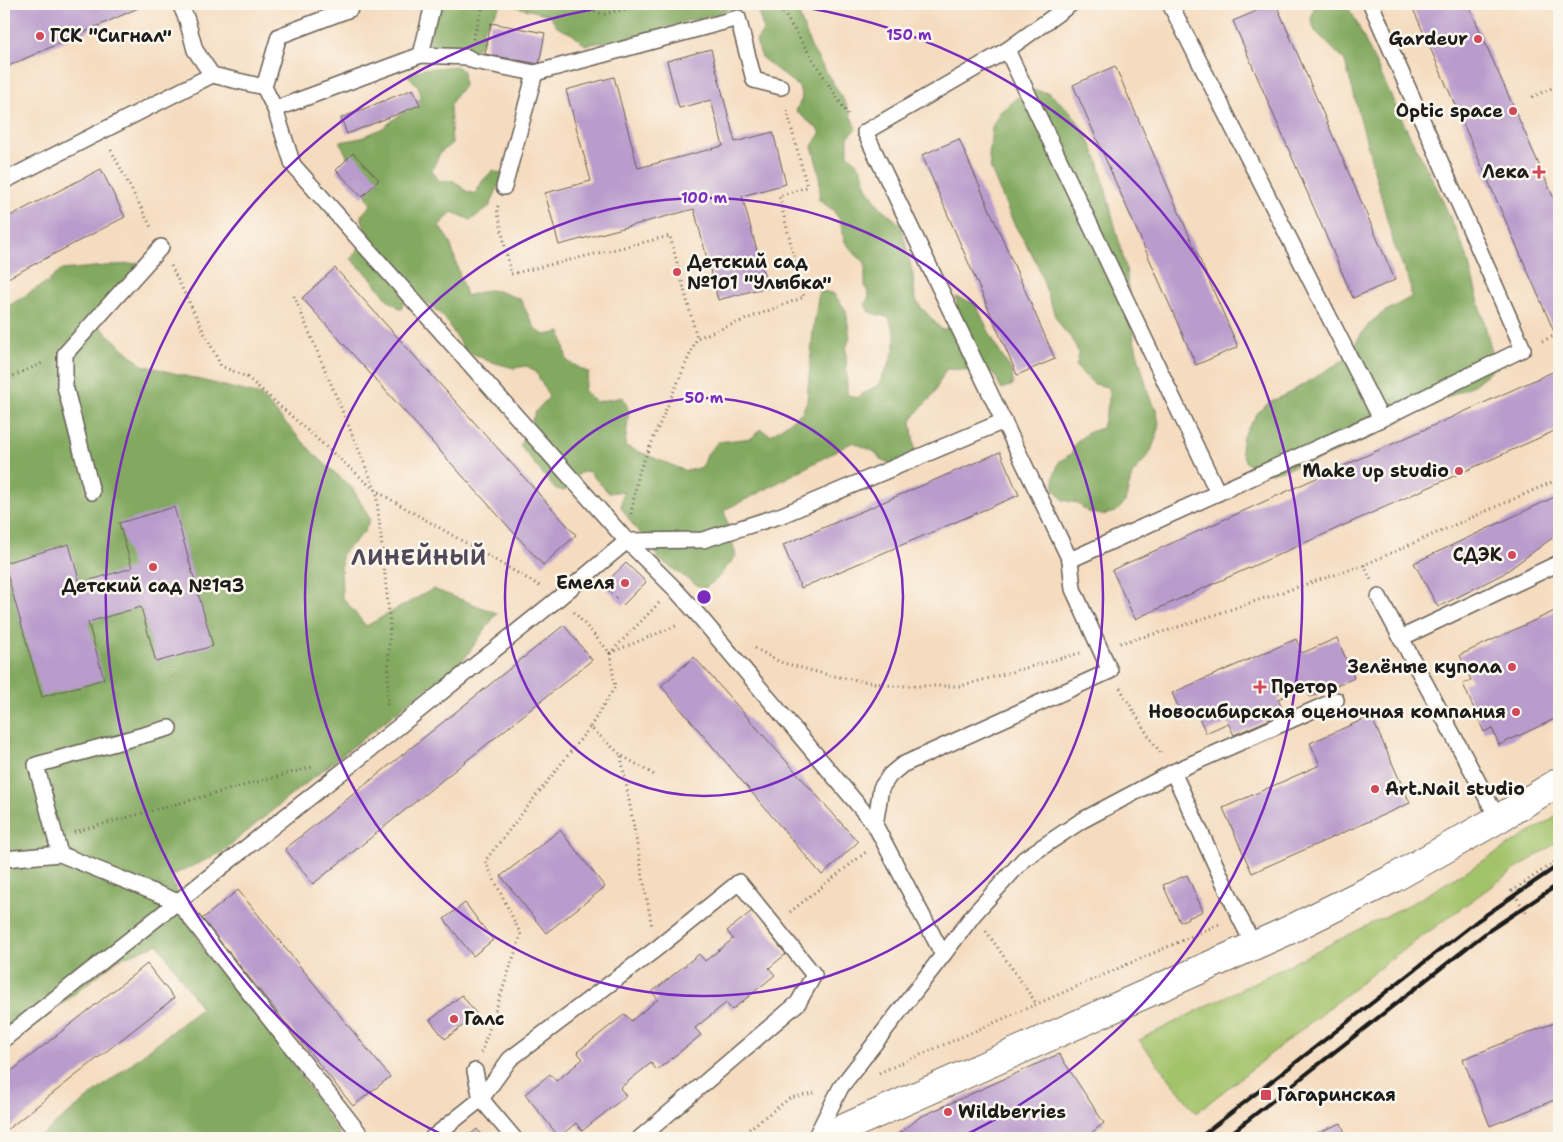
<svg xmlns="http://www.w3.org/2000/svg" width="1563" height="1142" font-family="'Shantell Sans',sans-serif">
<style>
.green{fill:#a3c36b;stroke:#607044}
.forest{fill:#82a95f;stroke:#4f623e}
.building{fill:#b99bcc}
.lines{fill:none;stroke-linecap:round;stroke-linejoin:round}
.service-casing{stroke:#685f55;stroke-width:18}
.minor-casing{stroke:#685f55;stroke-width:30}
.path{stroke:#685f55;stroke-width:3;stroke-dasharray:1 4;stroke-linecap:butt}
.service{stroke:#fff;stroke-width:15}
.minor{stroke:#fff;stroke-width:28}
.rail{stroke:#1c1c1c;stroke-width:4}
.ring{fill:none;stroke:#7b2cbf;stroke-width:2.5}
.poi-dot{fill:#d1495b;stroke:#fbf7ec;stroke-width:2}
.labels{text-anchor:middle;stroke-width:5;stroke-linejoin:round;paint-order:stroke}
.poi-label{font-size:18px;font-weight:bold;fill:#1c1c1c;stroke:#fbf7ec;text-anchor:end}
.district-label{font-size:22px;font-weight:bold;letter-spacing:1px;fill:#53485a;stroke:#fbf7ec}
.centre{fill:#7b2cbf;stroke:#fbf7ec;stroke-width:2.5}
.ring-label{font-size:15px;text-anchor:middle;font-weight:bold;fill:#7b2cbf;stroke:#fbf7ec;stroke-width:5;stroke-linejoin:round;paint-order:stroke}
</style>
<rect width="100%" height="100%" fill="#fbf7ec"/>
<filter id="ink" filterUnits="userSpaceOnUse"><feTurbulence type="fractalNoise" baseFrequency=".02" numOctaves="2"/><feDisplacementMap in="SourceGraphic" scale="10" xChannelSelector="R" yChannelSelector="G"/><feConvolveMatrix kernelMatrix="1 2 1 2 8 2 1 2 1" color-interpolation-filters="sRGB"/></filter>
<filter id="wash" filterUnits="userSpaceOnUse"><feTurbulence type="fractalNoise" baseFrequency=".0096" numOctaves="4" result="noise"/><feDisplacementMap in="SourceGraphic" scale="20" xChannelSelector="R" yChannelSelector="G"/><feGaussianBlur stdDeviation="1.12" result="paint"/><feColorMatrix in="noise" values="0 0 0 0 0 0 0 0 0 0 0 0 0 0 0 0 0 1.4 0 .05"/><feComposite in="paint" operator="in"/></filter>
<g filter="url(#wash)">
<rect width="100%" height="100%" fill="#f5dcc0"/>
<!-- green -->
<polygon class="green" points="1559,815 1559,841 1507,875 1392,958 1196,1113 1139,1040 1418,900"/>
<!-- forest -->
<g class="forest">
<polygon points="431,4 502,4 483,29 483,41 473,52 437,52 429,45"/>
<polygon points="506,4 740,4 715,15 686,21 663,29 622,39 585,45 572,34 557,27 549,15"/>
<polygon points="749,4 795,4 811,47 846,104 856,129 848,137 848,154 861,168 867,187 880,207 901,225 913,275 915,298 920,306 942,330 959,323 956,297 975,303 997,348 1012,372 1013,385 1001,389 997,379 991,371 977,375 967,370 946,369 932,397 919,410 911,421 915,451 892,464 882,461 875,452 853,442 755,495 724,510 736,556 716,580 703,589 658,559 647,539 635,528 621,507 623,491 609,493 588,471 580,473 564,491 554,488 520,446 536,411 549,397 536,372 527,366 514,368 488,361 464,349 444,317 410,288 401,309 388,300 371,278 351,259 367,236 361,215 371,205 340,142 361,138 383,128 421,98 418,86 407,75 423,69 456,66 463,71 464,86 454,98 450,106 452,143 440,153 432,170 439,181 454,181 466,191 475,194 483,180 493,170 503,175 490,206 471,220 452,212 439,226 450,242 466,296 488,290 498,291 520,299 536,330 545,335 561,332 567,361 589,373 584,390 596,402 623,397 629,411 625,446 686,471 702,467 707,454 718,442 752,438 760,429 771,435 795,418 802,412 807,401 813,331 819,291 833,293 846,310 850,338 846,348 847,394 856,398 878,385 889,364 895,347 895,334 889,318 869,312 865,304 869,296 865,285 865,262 857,256 845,242 840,220 833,210 819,200 820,176 812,146 821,132 796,111 802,98 799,87 762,58 756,41 764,30 758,12"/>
<polygon points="1318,4 1345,4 1353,15 1409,134 1437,188 1466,253 1496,367 1475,384 1400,421 1376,435 1312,462 1271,473 1257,470 1246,463 1241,450 1243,436 1259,411 1271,401 1284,396 1345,359 1362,333 1371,322 1384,312 1411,297 1410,283 1394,245 1345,61 1315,31 1311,19 1315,5"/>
<polygon points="1033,90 1049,93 1071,112 1087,135 1098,161 1126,268 1134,340 1149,396 1156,409 1159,423 1156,438 1150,453 1132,475 1125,502 1116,512 1102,515 1088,512 1077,503 1063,500 1054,489 1054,476 1059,462 1071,454 1077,441 1089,432 1102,428 1109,401 1108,387 1094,384 1076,367 1079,354 1073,340 1063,329 1055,316 1037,263 1014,224 991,170 989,156 992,127 999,113 1020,95"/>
<polygon points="139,263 91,319 142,365 260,395 314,454 353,489 370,519 364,532 341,555 342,597 366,626 433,589 497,613 464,659 285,800 221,853 170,876 203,950 282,1047 342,1138 38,1138 201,1008 158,944 117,960 4,1050 4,309 50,280 61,270"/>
</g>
<g id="blocks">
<!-- building -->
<g class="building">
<polygon points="4,4 147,4 4,68"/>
<polygon points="1273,4 1276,4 1395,280 1353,298 1233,21"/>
<polygon points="1411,4 1468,4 1559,210 1559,343"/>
<polygon points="491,23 545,33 539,64 485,54"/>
<polygon points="711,49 735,142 773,132 786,184 742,196 767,287 718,300 694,209 559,245 545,193 591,181 566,90 614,77 638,168 723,146 711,100 679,108 667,61"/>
<polygon points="1115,66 1238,347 1196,365 1073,85"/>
<polygon points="413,89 420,105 347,134 341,118"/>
<polygon points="959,139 1055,359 1017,375 922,155"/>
<polygon points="353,153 379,180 362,197 336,170"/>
<polygon points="101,169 125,217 4,280 4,219"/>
<polygon points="335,268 576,535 543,565 302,298"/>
<polygon points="1559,369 1559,429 1135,619 1112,570"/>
<polygon points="1000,452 1019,495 801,588 783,545"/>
<polygon points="1559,495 1559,533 1503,574 1438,607 1414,563"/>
<polygon points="174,507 213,646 156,662 141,607 88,622 104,679 42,697 4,563 69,544 80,583 132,568 119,523"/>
<polygon points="626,563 646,582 623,605 603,585"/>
<polygon points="1559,609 1559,717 1499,745 1492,728 1484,732 1463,684 1471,680 1460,655"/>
<polygon points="564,625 592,660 313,884 285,849"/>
<polygon points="1337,638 1354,678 1310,697 1305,687 1278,699 1284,713 1234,735 1228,723 1206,733 1195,709 1182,715 1172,693 1296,639 1302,653"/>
<polygon points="694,657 858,842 822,875 661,686"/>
<polygon points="1371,716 1410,803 1252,873 1223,808 1320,765 1310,743"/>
<polygon points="560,830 605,887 546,933 501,876"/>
<polygon points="1187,875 1203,911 1180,922 1163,885"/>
<polygon points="238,890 390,1077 353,1106 202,919"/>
<polygon points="465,903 493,940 473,956 444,919"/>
<polygon points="752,911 786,954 769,968 775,975 732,1010 726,1003 695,1028 701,1035 657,1070 651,1063 620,1088 626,1096 582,1131 576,1123 559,1137 525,1094 550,1074 556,1081 583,1059 577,1052 625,1014 631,1021 658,999 652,992 699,954 705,961 733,939 727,931"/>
<polygon points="147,964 174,998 4,1132 4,1077"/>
<polygon points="462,995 477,1015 445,1039 430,1020"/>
<polygon points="1556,1022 1559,1030 1559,1098 1490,1126 1463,1059"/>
<polygon points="1059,1054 1104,1123 1085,1138 893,1138 920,1117"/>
<polygon points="1341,1123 1347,1138 1305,1138"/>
<polygon points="477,1129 484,1138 466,1138"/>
</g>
</g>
</g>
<g filter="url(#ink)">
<use href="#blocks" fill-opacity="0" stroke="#685f55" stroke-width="1"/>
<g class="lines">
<!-- service casing -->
<g class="service-casing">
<g id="service">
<polyline points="351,4 350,9 279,36 264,87 275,109 293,165 627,541 674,588 699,616 875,825"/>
<polyline points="1170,4 1381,419"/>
<polyline points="1007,50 1218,493"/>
<polyline points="421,55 433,4"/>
<polyline points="535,73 738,18 754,80 781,87"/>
<polyline points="212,75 264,87"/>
<polyline points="275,109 421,55 467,57 474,61 535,73 504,187"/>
<polyline points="4,181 212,75 195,50 187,20 180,4"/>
<polyline points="92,492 65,386 65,354 161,247"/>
<polyline points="1070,560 865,132 1007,50 1071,4"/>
<polyline points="1379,597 1401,638"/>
<polyline points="1173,772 1239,916 1254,946"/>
<polyline points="1498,819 1401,638 1559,563"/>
<polyline points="60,854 36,765 169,728"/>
<polyline points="4,859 60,854 178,902 363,1138"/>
<polyline points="943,955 974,914 1024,859 1081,821 1173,772 1336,700"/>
<polyline points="4,1039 367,752 560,597 627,541 703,540 782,515 1004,421"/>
<polyline points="475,1071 481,1099 514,1138"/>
<polyline points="432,1138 481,1099 510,1059 656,949 739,882 814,975 798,1003 640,1138"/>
<polyline points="815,1138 841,1087 943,955 875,825 881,788 890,775 902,765 1110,671 1073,589 1070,560 1381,419 1523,349 1371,4"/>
</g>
</g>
<!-- minor casing -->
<g class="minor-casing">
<polyline id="minor" points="822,1138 1287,931 1392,879 1498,819 1559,782"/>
</g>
<!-- path -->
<g class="path">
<polyline points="540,4 605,14 646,4"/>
<polyline points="778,4 850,118"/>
<polyline points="473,39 484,4"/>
<polyline points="1532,97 1559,85"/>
<polyline points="111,150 152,229"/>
<polyline points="498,206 497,209 511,274 670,236 697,338"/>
<polyline points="171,266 221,366 247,377 376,491 540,586"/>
<polyline points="294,296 376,491 390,623 387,708"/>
<polyline points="1542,341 1556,335"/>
<polyline points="4,380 45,362"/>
<polyline points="631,514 638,474 697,338 804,297 779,196 807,187 786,107"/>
<polyline points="1364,565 1371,580"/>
<polyline points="659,603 610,653 678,625"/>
<polyline points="574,612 610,653 615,687 590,727 621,755 656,776"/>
<polyline points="1120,643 1169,630 1364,565 1559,479"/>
<polyline points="755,648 780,662 828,675 893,686 961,686 1080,653"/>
<polyline points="1120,688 1146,732 1162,755"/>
<polyline points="621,756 652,927"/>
<polyline points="74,832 312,767"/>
<polyline points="790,912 866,852"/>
<polyline points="1526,912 1512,891 1559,859"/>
<polyline points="986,931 1036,1003"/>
<polyline points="481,1053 521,935 485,861 590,727"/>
<polyline points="879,1073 1220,924"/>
<polyline points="737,1138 790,1098 814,1093"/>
</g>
<!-- service -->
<use href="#service" class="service"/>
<!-- minor -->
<use href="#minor" class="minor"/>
<!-- rail -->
<g class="rail">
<polyline points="1199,1138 1477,921 1559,865"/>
<polyline points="1225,1138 1487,932 1559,884"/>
</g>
</g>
</g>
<!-- distance rings -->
<g class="ring">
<circle cx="704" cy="597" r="199"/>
<circle cx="704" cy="597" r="399"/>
<path d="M447 1137A598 598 0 0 1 626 4M782 4A598 598 0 0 1 961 1137"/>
</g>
<!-- markers -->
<g class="poi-dot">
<circle cx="40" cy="36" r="5"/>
<circle cx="1478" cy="39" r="5"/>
<circle cx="1513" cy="111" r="5"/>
<path d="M1536.5 164.5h5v5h5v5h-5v5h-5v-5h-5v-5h5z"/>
<circle cx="677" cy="272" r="5"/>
<circle cx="1459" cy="471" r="5"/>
<circle cx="1512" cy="555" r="5"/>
<circle cx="153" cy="567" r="5"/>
<circle cx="625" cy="583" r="5"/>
<circle cx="1512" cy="667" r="5"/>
<path d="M1257.5 679.5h5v5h5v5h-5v5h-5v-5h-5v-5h5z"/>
<circle cx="1516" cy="712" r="5"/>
<circle cx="1375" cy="789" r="5"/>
<circle cx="454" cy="1019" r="5"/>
<rect x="1260" y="1089" width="12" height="12" rx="2.5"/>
<circle cx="948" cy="1112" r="5"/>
</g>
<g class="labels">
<!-- poi labels -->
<g class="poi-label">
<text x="50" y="42" text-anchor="start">ГСК "Сигнал"</text>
<text x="1468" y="45">Gardeur</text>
<text x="1503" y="117">Optic space</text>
<text x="1529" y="178">Лека</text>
<text x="687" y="268" text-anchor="start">Детский сад<tspan x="687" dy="21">№101 "Улыбка"</tspan></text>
<text x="1449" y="477">Make up studio</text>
<text x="1502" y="561">СДЭК</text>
<text x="615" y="589">Емеля</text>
<text x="153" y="592" text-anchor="middle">Детский сад №193</text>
<text x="1502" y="673">Зелёные купола</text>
<text x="1271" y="693" text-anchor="start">Претор</text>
<text x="1506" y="718">Новосибирская оценочная компания</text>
<text x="1385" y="795" text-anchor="start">Art.Nail studio</text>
<text x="464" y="1025" text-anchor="start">Галс</text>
<text x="1277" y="1101" text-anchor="start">Гагаринская</text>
<text x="958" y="1118" text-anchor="start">Wildberries</text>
</g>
<!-- district labels -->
<g class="district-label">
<text x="419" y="565">ЛИНЕЙНЫЙ</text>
</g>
</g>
<circle cx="704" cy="597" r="8" class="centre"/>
<g class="ring-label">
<text x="909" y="40">150 m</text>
<text x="704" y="203">100 m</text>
<text x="704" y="403">50 m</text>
</g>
<!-- margin -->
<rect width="1563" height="1142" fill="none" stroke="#fbf7ec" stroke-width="20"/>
</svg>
